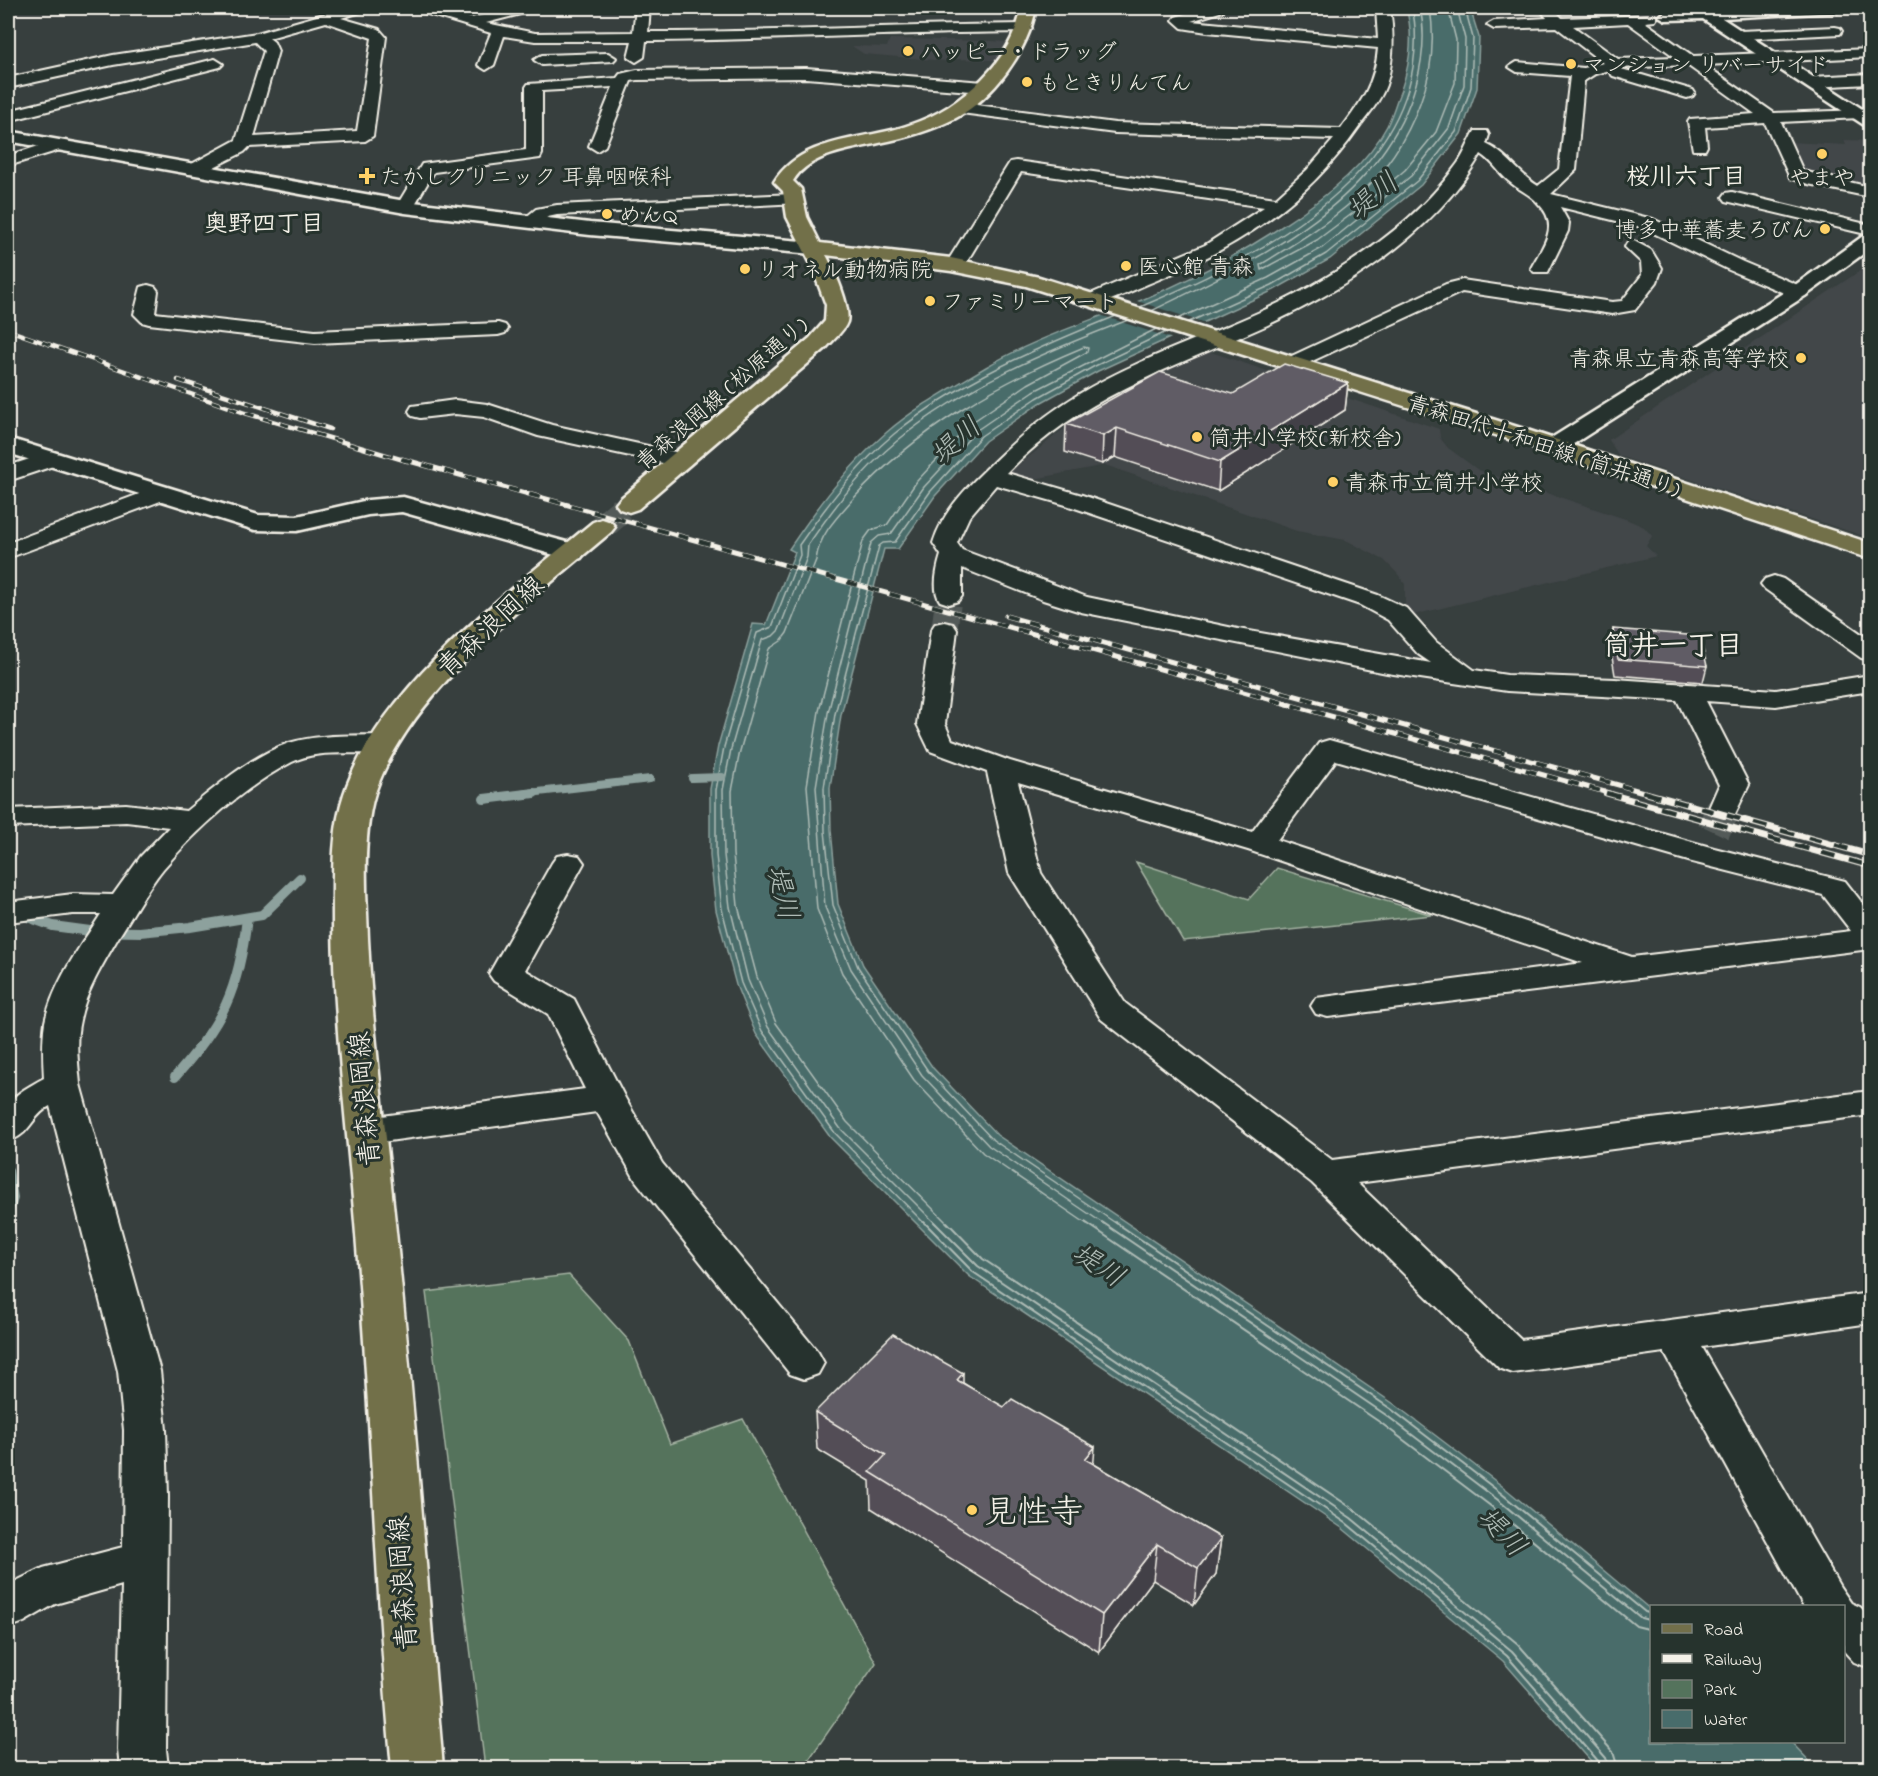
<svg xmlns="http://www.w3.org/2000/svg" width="1878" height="1776" font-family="'Indie Flower','Klee One',sans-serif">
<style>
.built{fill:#43474a}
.green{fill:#54735c;stroke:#a4b2a2;stroke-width:1.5}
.water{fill:#486c6b;stroke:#8da19d;stroke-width:1.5}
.pier{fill:#373f3e}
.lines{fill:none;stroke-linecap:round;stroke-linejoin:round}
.shore-far1{stroke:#afbcb6;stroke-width:1.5}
.shore{stroke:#afbcb6;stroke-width:2}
.stream-far1{stroke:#8da19d;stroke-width:8}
.stream{stroke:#8da19d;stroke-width:10}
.minor-tunnel-far1{stroke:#535a58;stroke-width:26;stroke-dasharray:26 13;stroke-linecap:butt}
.minor-tunnel{stroke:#535a58;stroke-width:34;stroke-dasharray:34 16;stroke-linecap:butt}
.primary-tunnel{stroke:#535a58;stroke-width:27;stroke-dasharray:27 14;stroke-linecap:butt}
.minor-casing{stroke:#f4f1e8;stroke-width:4}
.tertiary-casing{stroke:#f4f1e8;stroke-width:5}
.primary-casing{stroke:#f4f1e8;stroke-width:5}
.minor{fill:#26332d;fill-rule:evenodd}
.tertiary{fill:#26332d;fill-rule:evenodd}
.primary{fill:#726f4a;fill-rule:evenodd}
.rail-far2-casing{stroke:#f4f1e8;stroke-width:4.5}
.rail-far1-casing{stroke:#f4f1e8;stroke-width:5}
.rail-casing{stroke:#f4f1e8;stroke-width:7}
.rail-far2{stroke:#26332d;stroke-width:3;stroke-dasharray:9;stroke-linecap:butt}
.rail-far1{stroke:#26332d;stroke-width:4;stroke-dasharray:11;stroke-linecap:butt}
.rail{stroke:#26332d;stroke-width:4.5;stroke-dasharray:14;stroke-linecap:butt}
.wall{fill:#534e57;stroke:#f4f1e8;stroke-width:1.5}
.shaded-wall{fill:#434047;stroke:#f4f1e8;stroke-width:1.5}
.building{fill:#605b65;stroke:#f4f1e8;stroke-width:1.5}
.poi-dot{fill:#ffd166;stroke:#26332d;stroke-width:2}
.labels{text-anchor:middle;stroke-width:6;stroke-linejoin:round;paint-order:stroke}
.far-poi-label{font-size:22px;fill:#f4f1e8;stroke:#26332d;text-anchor:start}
.far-street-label{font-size:22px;fill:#f4f1e8;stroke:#26332d}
.far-neighbourhood-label{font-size:24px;font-weight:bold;fill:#f4f1e8;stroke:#26332d}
.street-label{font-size:27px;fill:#f4f1e8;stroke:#26332d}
.water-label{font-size:28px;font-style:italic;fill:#afbcb6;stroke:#26332d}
.neighbourhood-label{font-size:28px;font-weight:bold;fill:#f4f1e8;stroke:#26332d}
.near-poi-label{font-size:33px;fill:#f4f1e8;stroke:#26332d;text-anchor:start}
</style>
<rect width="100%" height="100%" fill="#373f3e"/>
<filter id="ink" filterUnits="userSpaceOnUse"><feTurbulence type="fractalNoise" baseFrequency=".0167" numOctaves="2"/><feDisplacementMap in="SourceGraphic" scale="12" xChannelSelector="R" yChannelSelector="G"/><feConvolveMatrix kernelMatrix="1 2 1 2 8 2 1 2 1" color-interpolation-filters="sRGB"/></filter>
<g filter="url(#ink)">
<!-- built -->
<g class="built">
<polygon points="890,39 990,41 1006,42 997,60 949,59 946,61 864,54 852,46 887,47"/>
<polygon points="1844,140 1870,141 1870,189 1805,174 1789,142 1846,145"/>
<polygon points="1870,264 1870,538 1619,456 1609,440"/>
<polygon points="1202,349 1439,429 1440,438 1448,448 1478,470 1628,520 1644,527 1652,536 1646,546 1656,556 1413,615 1405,607 1405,584 1397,573 1384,560 1346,540 1297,531 1105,465 1029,480 1009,473 1082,414 1126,385"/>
</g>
<!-- green -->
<g class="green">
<polygon points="1136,862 1249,899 1277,868 1432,915 1183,941"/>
<polygon points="569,1275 629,1341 670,1444 743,1419 876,1663 803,1768 485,1768 426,1292"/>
</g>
<!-- water -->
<path class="water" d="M1406 8H1470L1479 37 1477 88 1461 134 1421 185 1330 259 1274 290 1098 371 1040 403 985 441 935 496 898 549H884L841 715 830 788 831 830 838 904 863 965 933 1068 997 1135 1394 1404 1506 1489 1651 1610 1652 1742H1791L1816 1768H1597L1503 1661 1342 1528 969 1276 830 1137 756 1034 736 985 716 910 710 856V789L718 746 753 624 766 625 795 552 789 549C818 506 848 466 887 432 916 407 953 387 986 367 1035 338 1091 321 1144 299 1218 268 1349 199 1387 126 1391 118 1394 109 1397 100 1409 72 1415 38 1406 8Z"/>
<!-- pier -->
<polygon class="pier" points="1134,300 1208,324 1173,339 1097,314"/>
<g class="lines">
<!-- shore-far1 -->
<g class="shore-far1">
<path d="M1430 8C1435 40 1432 72 1420 103 1390 185 1332 221 1260 265L1261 270 1317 240 1361 207 1405 170 1436 132 1455 83 1456 40 1448 8"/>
<path d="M1140 307C1244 263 1393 191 1413 67 1416 47 1417 28 1412 8"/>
<path d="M1151 311C1255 261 1382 204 1416 84 1423 59 1426 34 1420 8"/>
<polyline points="1178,319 1268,278 1322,248 1411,176 1449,128 1464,85 1465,39 1457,8"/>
<polyline points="1189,322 1272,285 1326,254 1417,181 1456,132 1471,87 1473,38 1465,8"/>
<path d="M925 1224 835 1133 762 1031 741 983 722 909 716 855V790L724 747 757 633 772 627 800 555 799 545C827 505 857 465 894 434 959 381 1039 347 1116 316"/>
<path d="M936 1224 840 1128 768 1027 748 980 730 907 724 855 723 790 731 749 762 640 773 636 779 630 807 557 808 545C834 507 862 470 897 441 965 385 1047 351 1128 320"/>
<path d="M948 1224 847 1122 776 1023 757 977 738 906 733 854 732 791 740 751 769 649 781 641 787 633 816 560C819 535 837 517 853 499 917 429 997 383 1084 347L1088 348 1087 352 1028 384 971 423 917 481 887 525 871 530 863 541 819 711 807 786 817 909 842 973 914 1080 983 1153 1087 1224"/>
<polyline points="1104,1224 989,1146 922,1075 851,969 825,907 816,787 828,713 871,543 879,536 891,534 924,487 977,430 1034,391 1156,329"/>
<polyline points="1117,1224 993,1140 928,1071 858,967 833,905 825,831 824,788 835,714 879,546 883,543 895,542 930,492 981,436 1037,398 1095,366 1166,332"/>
</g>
<!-- shore -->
<g class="shore">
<polyline points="924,1222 973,1272 1346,1523 1507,1656 1599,1762 1601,1768"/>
<polyline points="934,1222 978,1266 1351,1518 1512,1651 1606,1758 1609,1768"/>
<polyline points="947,1222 983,1259 1356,1511 1518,1644 1613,1752 1618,1768"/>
<polyline points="1085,1222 1381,1423 1492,1507 1636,1626 1652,1630"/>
<polyline points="1102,1222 1386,1415 1498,1500 1641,1618 1652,1621"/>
<polyline points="1115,1222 1391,1409 1502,1494 1645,1612 1652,1614"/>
</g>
<!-- stream-far1 -->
<g class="stream-far1">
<polyline points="692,778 722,777"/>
<polyline points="521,794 650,779"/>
</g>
<!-- stream -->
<g class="stream">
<polyline points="484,799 534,793"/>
<polyline points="8,910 53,926 90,931 140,932 190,927 262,915 300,878"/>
<path d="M175 1077C223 1023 239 990 247 918"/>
<polyline points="8,1170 13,1198 8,1214"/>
</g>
<!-- minor-tunnel-far1 -->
<polyline class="minor-tunnel-far1" points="944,630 949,596"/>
<!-- minor-tunnel -->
<polyline class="minor-tunnel" points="1713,831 1724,808"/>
<!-- primary-tunnel -->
<polyline class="primary-tunnel" points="602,527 629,504"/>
<!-- minor casing -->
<g class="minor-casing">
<g id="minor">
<path d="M345 8H366L364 11 341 18 379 29 386 37 373 136 365 141 249 147 244 152 200 174H188L185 170 188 166 236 140 264 51 255 42 113 65 8 88V78L113 55 257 33ZM326 22 372 38 357 131 254 137 278 51 274 42 269 38Z"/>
<path d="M416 8H436L471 18 512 8H534L532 11 486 23 535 33 633 32 636 8H650L648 32C774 32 899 25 1025 24L1032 28 1025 32C899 33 773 40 646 41L644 57 636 62 628 57 632 41H535L504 36 494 65 486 70 478 65 491 33 418 11Z"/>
<path d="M1205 8H1225L1223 11 1191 21 1378 39 1376 8H1390C1394 34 1394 60 1386 85 1380 102 1369 113 1359 127 1306 203 1240 246 1155 281 1135 289 1115 300 1095 305L1088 303 1085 299 1088 295 1205 245 1264 207 1021 172 963 268H949L946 264 1010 162 1016 161 1276 198 1307 170 1334 139 1115 133 961 113 953 108 961 103 1115 123 1341 129C1362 101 1375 84 1378 48L1207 32 1182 28 1173 20 1175 17Z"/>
<path d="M1539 8H1553L1562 18 1655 15 1657 18 1655 21 1645 22 1693 56 1870 49V57L1705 65 1774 113 1865 110 1867 113 1859 118 1781 122 1803 171 1870 187V197L1808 184 1790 178 1765 123 1705 127 1707 146 1705 150H1693L1688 122 1690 119 1755 114 1687 65 1618 68 1693 90 1695 93 1693 96 1687 98 1613 76 1610 73 1618 68 1595 74 1584 81 1576 170 1551 194 1653 219 1743 262 1805 288 1808 292 1805 296H1791L1729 270 1641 227 1560 207 1569 223 1568 231 1548 272H1534L1531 268C1544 244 1561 225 1537 202 1530 194 1519 190 1511 183 1500 175 1493 161 1481 154 1432 237 1340 293 1254 331 1164 371 1077 399 1007 473L1082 495 1378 595 1406 608 1436 642 1474 670 1507 675 1615 679 1776 690 1870 675V691L1776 706 1706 701 1749 785 1735 814 1724 817 1713 814 1709 808 1719 785 1677 700 1507 691 1387 673 1081 612 1043 600 962 568V596L958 601 949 604 940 601C932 590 937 568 941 555L933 543C942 514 963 491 985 470 1014 441 1044 415 1079 394 1157 347 1247 326 1325 278 1374 249 1422 213 1455 167 1464 156 1468 143 1475 131H1487L1489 135 1486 144C1506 153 1519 174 1538 186L1559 169 1570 76 1517 72 1509 67 1517 62 1584 68 1603 63 1556 27 1494 29 1487 25 1494 21 1547 18ZM1628 23 1675 57 1618 59 1573 26ZM996 485 1066 505 1360 605 1388 620 1418 654 1431 663 1238 629 1087 597 962 550 957 543 969 517Z"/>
<polygon points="1835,27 1840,28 1842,31 1840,34 1740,39 1733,35 1740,31"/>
<polygon points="608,53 616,58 613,61 542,65 534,60 542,55"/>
<polygon points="215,59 223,64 220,67 8,121 8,111"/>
<polygon points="806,68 984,82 992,87 984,92 806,78 637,80 631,81 605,146 597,151 589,146 613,87 542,91 542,154 540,158 434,172 411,211 399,211 396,207 422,164 526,150 526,87 528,84 617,78 620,74 637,70"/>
<polygon points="1870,74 1870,84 1811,87 1803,82 1811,77"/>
<polygon points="57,140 65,145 63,149 8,166 8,156"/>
<polygon points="1732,192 1870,225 1870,235 1726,201 1723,197 1726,193"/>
<polygon points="793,194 799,195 802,199 799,203 557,215 548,217 529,227 523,226 520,222 536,209 557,205"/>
<polygon points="1634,241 1651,250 1662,268 1657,282 1635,310 1612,314 1462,292 1297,368 1290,370 1283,368 1279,364 1283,360 1446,284 1462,280 1612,302 1622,301 1642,275 1641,262 1625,247 1627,243"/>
<polygon points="148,285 155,287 158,291 155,313 315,331 498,323 505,325 508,329 505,333 498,335 315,343 149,324 142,322 134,314 141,287"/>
<polygon points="455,400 487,404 552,425 689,455 693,460 689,465 681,467 538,436 484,417 455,414 420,418 412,416 409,411 412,406"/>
<polygon points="48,453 56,455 60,460 56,465 8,481 8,466"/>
<polygon points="158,487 166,489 170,494 166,499 8,558 8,543"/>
<polygon points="1774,576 1783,579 1870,640 1870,660 1861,658 1765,589 1761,584 1765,579"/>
<path d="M944 622 953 624 957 630 945 724 952 740 1010 761 1252 832 1319 743 1329 740 1714 848 1845 881 1870 913V949L1328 1017 1316 1014 1311 1006 1316 998 1583 963 1248 850 1018 782 1041 873 1125 1003 1332 1160 1870 1091V1115L1357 1183 1521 1340 1870 1293V1323L1702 1347 1840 1587 1851 1603 1860 1607 1870 1617V1668L1854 1662 1844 1651V1606H1803L1664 1352 1513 1373 1499 1368 1312 1183 1101 1019 1009 873 987 772 930 751 917 724 931 630 935 624ZM1336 760 1692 862 1823 895 1851 931 1632 957 1277 840Z"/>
<path d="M381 735 391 738 395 744 391 750C359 758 322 747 292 762 244 787 198 828 163 869 146 890 133 915 118 938 103 964 86 991 80 1020 75 1041 78 1063 80 1084L160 1371 166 1430 168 1496 166 1749 168 1768H120L118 1749 122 1585 55 1604 24 1622 8 1628V1585L43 1568 123 1547 124 1430 118 1371 50 1106C31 1116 30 1136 8 1141 8 1099 6 1099 44 1078 43 1060 42 1041 45 1022 53 983 80 947 101 914H73L8 922V902L73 894 113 895 141 856 169 827 126 822 8 827V809L126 804 186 811C217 786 251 756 289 743 318 734 351 736 381 735Z"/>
<polygon points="568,854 579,856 584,863 525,970 574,999 625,1098 662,1163 818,1352 824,1363 818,1374 804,1379 790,1374 636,1181 597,1112 367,1144 354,1140 349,1131 354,1122 367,1118 585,1089 548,1014 494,981 489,974 552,863 557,856"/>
</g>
</g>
<!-- tertiary casing -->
<g class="tertiary-casing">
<g id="tertiary">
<polygon points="1753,8 1844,8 1842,11 1837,12 1722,18 1870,114 1870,126 1864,125 1703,19 1666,20 1659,16 1666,12"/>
<polygon points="8,131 405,201 590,223 813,242 820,244 823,248 820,252 813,254 590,235 405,213 8,141"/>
<polygon points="1870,234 1870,249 1805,296 1561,452 1553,454 1545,452 1541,447 1545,442 1791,288 1863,236"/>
<polygon points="8,438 258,515 297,516 368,500 403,497 581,546 585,552 581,558 572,560 402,512 368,515 297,531 255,530 8,453"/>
</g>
</g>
<!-- primary casing -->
<g class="primary-casing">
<g id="primary">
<path d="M1022 8H1036C1028 51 994 98 954 119 930 131 905 138 879 143 851 150 810 153 793 181L801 189 807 217 820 243 951 258 1039 277 1524 429 1870 543V559L1508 439 1026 286 951 271 826 255C834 269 851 307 847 322 844 331 832 341 826 348L638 509 629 512 620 509 616 504 620 499 810 338 825 321 826 305 810 262 787 217 783 191 774 182C803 136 863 141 909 125 939 115 960 101 982 79 1003 58 1015 37 1022 8Z"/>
<path d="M602 519 611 522 615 527 611 532C531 600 409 692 375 793 364 828 365 876 367 913 370 1013 384 1113 394 1213 414 1398 427 1583 443 1768H392C376 1600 372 1430 358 1260 350 1148 334 1035 333 922 333 882 331 832 344 794 379 688 509 591 593 522Z"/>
</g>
</g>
<!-- minor -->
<use href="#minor" class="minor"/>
<!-- tertiary -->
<use href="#tertiary" class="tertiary"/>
<!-- primary -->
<use href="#primary" class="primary"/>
<!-- rail-far2 casing -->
<g class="rail-far2-casing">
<g id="rail-far2">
<polyline points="8,330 245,413 407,461"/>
<polyline points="178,380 330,429"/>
</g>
</g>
<!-- rail-far1 casing -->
<g class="rail-far1-casing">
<g id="rail-far1">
<polyline points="402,459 1612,794"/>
<polyline points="1006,616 1651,794"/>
</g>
</g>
<!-- rail casing -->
<g class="rail-casing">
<g id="rail">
<polyline points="1606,793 1870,866"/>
<polyline points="1646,793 1870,855"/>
</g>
</g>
<!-- rail-far2 -->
<use href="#rail-far2" class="rail-far2"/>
<!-- rail-far1 -->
<use href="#rail-far1" class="rail-far1"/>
<!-- rail -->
<use href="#rail" class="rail"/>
</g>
<!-- wall -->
<g class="wall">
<polygon points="1348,383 1345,410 1218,491 1115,457 1102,464 1065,452 1066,424 1233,394"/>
<polygon points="1613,629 1707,666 1703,682 1615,675 1610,645"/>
<polygon points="963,1383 1094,1464 1221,1538 1216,1574 1194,1605 1153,1580 1099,1652 871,1508 870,1481 817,1449 815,1412"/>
</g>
<!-- shaded-wall -->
<g class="shaded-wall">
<polygon points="1348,383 1345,410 1218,491 1220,462"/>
<polygon points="1117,428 1115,457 1102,464 1103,436"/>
<polygon points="963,1373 963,1410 957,1380"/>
<polygon points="1095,1447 1092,1483 1085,1459"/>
<polygon points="1221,1538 1216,1574 1194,1605 1198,1568"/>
<polygon points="1157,1544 1153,1580 1099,1652 1102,1615"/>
</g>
<!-- building -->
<g class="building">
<polygon points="1284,364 1348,383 1220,462 1117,428 1103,436 1066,424 1160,372 1233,394"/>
<polygon points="1613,629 1700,636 1707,666 1618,659"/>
<polygon points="893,1334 963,1373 957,1380 1004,1407 1012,1399 1095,1447 1085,1459 1221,1538 1198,1568 1157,1544 1102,1615 870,1472 886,1455 815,1412"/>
</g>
</g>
<!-- markers -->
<g class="poi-dot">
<circle cx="908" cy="51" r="6"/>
<circle cx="1571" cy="64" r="6"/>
<circle cx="1027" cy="82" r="6"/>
<circle cx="1822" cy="154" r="6"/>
<path d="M364 167h6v6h6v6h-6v6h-6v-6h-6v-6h6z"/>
<circle cx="607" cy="214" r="6"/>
<circle cx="1825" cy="229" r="6"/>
<circle cx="1126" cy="266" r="6"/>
<circle cx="745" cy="269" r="6"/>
<circle cx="930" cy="301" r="6"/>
<circle cx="1801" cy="358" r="6"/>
<circle cx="1197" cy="437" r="6"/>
<circle cx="1333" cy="482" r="6"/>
<circle cx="972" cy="1510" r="6"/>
</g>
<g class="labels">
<!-- far-poi labels -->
<g class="far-poi-label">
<text x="920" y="59">ハッピー・ドラッグ</text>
<text x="1583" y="72">マンション リバーサイド</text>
<text x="1039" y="90">もときりんてん</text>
<text x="380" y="184">たかしクリニック 耳鼻咽喉科</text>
<text x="1822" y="185" text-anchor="middle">やまや</text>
<text x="619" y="222">めんQ</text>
<text x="1813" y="237" text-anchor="end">博多中華蕎麦ろびん</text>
<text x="1138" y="274">医心館 青森</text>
<text x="757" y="277">リオネル動物病院</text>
<text x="942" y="309">ファミリーマート</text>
<text x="1789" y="366" text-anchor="end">青森県立青森高等学校</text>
<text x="1209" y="445">筒井小学校(新校舎)</text>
<text x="1345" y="490">青森市立筒井小学校</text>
</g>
<!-- far-street labels -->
<g class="far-street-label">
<text transform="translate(721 393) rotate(-41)" y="8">青森浪岡線 (松原通り)</text>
<text transform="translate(1544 445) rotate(18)" y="8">青森田代十和田線 (筒井通り)</text>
</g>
<!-- far-neighbourhood labels -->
<g class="far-neighbourhood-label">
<text x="1686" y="184">桜川六丁目</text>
<text x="264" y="231">奥野四丁目</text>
</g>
<!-- street labels -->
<g class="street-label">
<text transform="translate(490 626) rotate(-43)" y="9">青森浪岡線</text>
<text transform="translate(364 1099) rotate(-95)" y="9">青森浪岡線</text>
<text transform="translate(402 1583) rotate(-94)" y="9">青森浪岡線</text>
</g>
<!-- water labels -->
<g class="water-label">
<text transform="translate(1372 195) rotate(-40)" y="10">堤川</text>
<text transform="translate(955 440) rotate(-41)" y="10">堤川</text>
<text transform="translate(784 892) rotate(76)" y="10">堤川</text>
<text transform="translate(1099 1264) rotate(33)" y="10">堤川</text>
<text transform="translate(1503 1531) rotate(46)" y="10">堤川</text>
</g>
<!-- neighbourhood labels -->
<g class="neighbourhood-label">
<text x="1673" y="654">筒井一丁目</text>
</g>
<!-- near-poi labels -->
<g class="near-poi-label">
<text x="984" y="1522">見性寺</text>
</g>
</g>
<!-- margin -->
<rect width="1878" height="1776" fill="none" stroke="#26332d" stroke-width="30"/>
<rect x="15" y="15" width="1848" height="1746" fill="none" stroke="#f4f1e8" stroke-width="2" filter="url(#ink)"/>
<!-- legend -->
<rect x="1650" y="1605" width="195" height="138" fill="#26332d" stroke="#787f78" stroke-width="1.5"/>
<rect x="1662" y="1624" width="30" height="9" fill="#726f4a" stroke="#787f78" stroke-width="1.5"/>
<text x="1704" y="1635" font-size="18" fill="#f4f1e8">Road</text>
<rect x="1662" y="1654" width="30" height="9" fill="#f4f1e8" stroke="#787f78" stroke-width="1.5"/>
<text x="1704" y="1665" font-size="18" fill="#f4f1e8">Railway</text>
<rect x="1662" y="1680" width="30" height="18" fill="#54735c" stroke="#787f78" stroke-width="1.5"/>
<text x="1704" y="1695" font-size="18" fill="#f4f1e8">Park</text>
<rect x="1662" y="1710" width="30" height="18" fill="#486c6b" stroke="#787f78" stroke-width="1.5"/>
<text x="1704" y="1725" font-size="18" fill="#f4f1e8">Water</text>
</svg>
